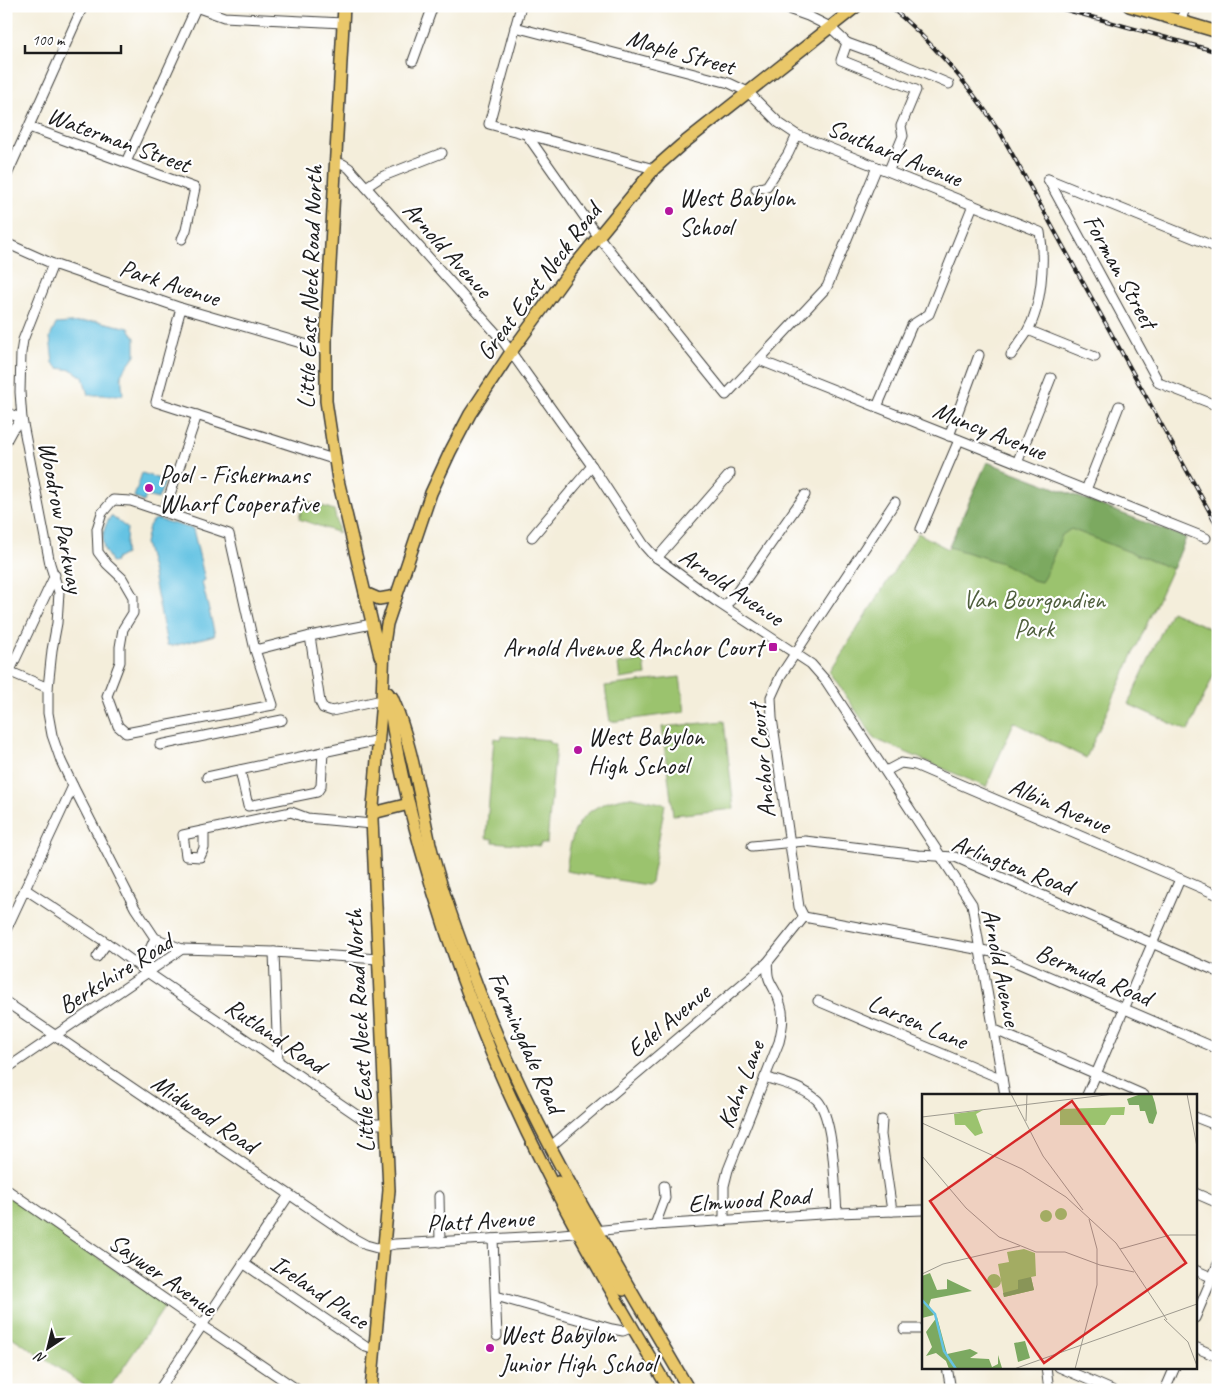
<svg xmlns="http://www.w3.org/2000/svg" width="1224" height="1396" font-family="Caveat,sans-serif">
<style>
.green{fill:#9bc36e;stroke:#5c7045}
.forest{fill:#7ca961;stroke:#4c623e}
.water{fill:#65c3e3;stroke:#407080}
.lines{fill:none;stroke-linecap:round;stroke-linejoin:round}
.minor-casing{stroke:#3c3c39;stroke-width:11}
.major-casing{stroke:#3c3c39;stroke-width:14}
.minor{stroke:#fff;stroke-width:9}
.major{stroke:#e9c769;stroke-width:11}
.rail-casing{stroke:#1c1c1c;stroke-width:4}
.rail{stroke:#fff;stroke-width:2;stroke-dasharray:5.5;stroke-linecap:butt}
.poi-dot{fill:#b5179e;stroke:#fff;stroke-width:2}
.labels{text-anchor:middle;stroke-width:4.5;stroke-linejoin:round;paint-order:stroke}
.street-label{font-size:25px;fill:#1c1c1c;stroke:#fff}
.poi-label{font-size:25px;fill:#1c1c1c;stroke:#fff;text-anchor:start}
.park-label{font-size:25px;fill:#4f5f3d;stroke:#fff}
.inset-river{fill:none;stroke:#65c3e3;stroke-width:2.5}
.inset-road{fill:none;stroke:#9e9a8f;stroke-width:1}
.view{fill:#d62828;fill-opacity:0.15;stroke:#d62828;stroke-width:2.5}
.inset-edge{fill:none;stroke:#1c1c1c;stroke-width:2.5}
</style>
<rect width="100%" height="100%" fill="#fff"/>
<filter id="ink" filterUnits="userSpaceOnUse"><feTurbulence type="fractalNoise" baseFrequency=".02" numOctaves="2"/><feDisplacementMap in="SourceGraphic" scale="10" xChannelSelector="R" yChannelSelector="G"/><feConvolveMatrix kernelMatrix="1 2 1 2 8 2 1 2 1" color-interpolation-filters="sRGB"/></filter>
<filter id="wash" filterUnits="userSpaceOnUse"><feTurbulence type="fractalNoise" baseFrequency=".0096" numOctaves="4" result="noise"/><feDisplacementMap in="SourceGraphic" scale="20" xChannelSelector="R" yChannelSelector="G"/><feGaussianBlur stdDeviation="1.12" result="paint"/><feColorMatrix in="noise" values="0 0 0 0 0 0 0 0 0 0 0 0 0 0 0 0 0 1.4 0 .05"/><feComposite in="paint" operator="in"/></filter>
<g filter="url(#wash)">
<rect width="100%" height="100%" fill="#f4eedb"/>
<!-- green -->
<g class="green">
<polygon points="987,462 1186,538 1086,758 1014,722 986,787 875,739 830,672 918,533 948,549"/>
<polygon points="304,500 334,510 339,533 299,519"/>
<polygon points="1171,611 1218,632 1218,666 1188,731 1128,704"/>
<polygon points="644,661 646,675 620,679 618,664"/>
<polygon points="680,677 685,712 610,722 605,686"/>
<polygon points="724,721 734,809 673,815 662,727"/>
<polygon points="502,736 549,740 549,743 556,744 547,843 540,843 540,846 493,842 493,839 486,838 494,738 501,739"/>
<path d="M632 797 665 804 651 882 647 885 566 871C568 859 569 846 573 836 581 810 607 799 632 797Z"/>
<polygon points="6,1194 166,1305 108,1390 91,1390 6,1333"/>
</g>
<!-- forest -->
<polygon class="forest" points="987,462 1186,538 1173,569 1071,529 1062,535 1045,576 1041,582 1033,580 1002,563 949,547"/>
<!-- water -->
<g class="water">
<polygon points="97,321 129,328 135,338 135,355 121,374 123,395 88,395 83,377 72,370 58,368 53,363 50,337 56,324"/>
<polygon points="142,473 165,481 158,499 146,496 144,502 134,497"/>
<path d="M111 516 127 528 125 554 116 559 114 563 111 562C110 558 107 555 105 551 100 539 104 526 111 516Z"/>
<polygon points="157,519 193,529 205,580 202,582 215,635 173,646 167,645 152,569 145,543 149,526 152,521"/>
</g>
</g>
<g filter="url(#ink)">
<g class="lines">
<!-- minor casing -->
<g class="minor-casing">
<g id="minor">
<polyline points="193,6 224,17 343,23"/>
<polyline points="521,6 489,124 654,169"/>
<polyline points="780,6 808,16 830,27 847,43 888,58 949,84"/>
<polyline points="1180,22 1186,6"/>
<path d="M515 27 729 83 748 92 779 123 797 135 1040 232C1045 260 1042 306 1027 332 1022 340 1016 347 1011 355"/>
<polyline points="847,43 841,60 916,90 901,126 903,136 889,170"/>
<polyline points="413,61 433,6"/>
<polyline points="29,127 195,188 186,230 182,239"/>
<polyline points="527,135 598,236 726,395 827,287 877,167"/>
<polyline points="126,162 196,8"/>
<polyline points="335,162 343,164 349,168 503,341 592,466 644,545 652,554 717,602 811,664 826,681 972,904 1005,1095"/>
<polyline points="6,177 83,6"/>
<polyline points="1048,179 1159,383 1218,406"/>
<polyline points="1048,179 1218,248"/>
<polyline points="366,187 381,177 442,153"/>
<polyline points="756,189 767,186 788,154 797,135"/>
<polyline points="6,243 53,264 181,308 325,350"/>
<polyline points="53,264 23,340 21,353 20,392 22,419 50,564 59,592 57,623 52,650 48,688 48,713 52,735 61,761 73,786 135,908 155,938 182,949"/>
<polyline points="181,308 156,402 333,459"/>
<polyline points="1028,330 1095,357"/>
<polyline points="759,360 1206,538"/>
<polyline points="877,407 912,325 929,314 973,205"/>
<polyline points="6,412 22,419 12,430 6,441"/>
<polyline points="949,436 979,355"/>
<polyline points="1017,463 1051,378"/>
<polyline points="1086,490 1119,406"/>
<polyline points="164,512 197,415"/>
<polyline points="921,529 959,440"/>
<polyline points="532,537 592,466"/>
<polyline points="657,558 730,474"/>
<polyline points="724,606 732,599 805,495"/>
<polyline points="310,636 320,702 323,708 332,711 382,700"/>
<polyline points="255,650 229,534 131,501 113,500 102,513 97,529 98,552 107,564 122,578 133,597 133,613 123,629 120,647 120,662 107,696 118,726 126,733 273,705 255,650 310,636 372,624"/>
<polyline points="6,670 48,688"/>
<polyline points="6,679 55,575"/>
<polyline points="160,745 282,720"/>
<polyline points="240,770 248,806 317,792 321,786 323,752"/>
<polyline points="886,771 901,763 915,765 1218,895"/>
<polyline points="207,777 379,740"/>
<polyline points="204,831 204,848 200,857 186,856 183,835 291,812 307,818 372,824"/>
<polyline points="752,846 805,841 918,855 955,857 1218,972"/>
<polyline points="25,889 113,947 147,972 364,1120 375,1124 386,1124"/>
<polyline points="804,917 799,907 772,718 771,697 781,675 895,502"/>
<polyline points="804,917 992,952 1218,1049"/>
<polyline points="6,930 73,786"/>
<polyline points="274,952 278,1061"/>
<polyline points="97,957 107,943"/>
<polyline points="147,972 150,949 155,938"/>
<polyline points="818,1001 1002,1079"/>
<polyline points="6,1002 355,1239 366,1245 377,1248 395,1244 542,1236 655,1225 837,1213 923,1210"/>
<polyline points="993,1029 1144,1095"/>
<polyline points="6,1069 182,949 274,952 378,959"/>
<path d="M765 1077C782 1083 803 1087 817 1100 834 1117 835 1188 837 1213"/>
<polyline points="1087,1095 1180,879"/>
<polyline points="1195,1117 1218,1126"/>
<polyline points="882,1120 881,1135 892,1211"/>
<polyline points="550,1147 767,963 804,917"/>
<polyline points="6,1189 202,1325 298,1390"/>
<polyline points="1195,1193 1218,1203"/>
<polyline points="439,1196 440,1242"/>
<path d="M724 1220V1186L728 1170 779 1042C782 1029 785 1017 780 1003 778 994 772 987 769 979 767 974 768 968 767 963"/>
<polyline points="655,1225 665,1198 664,1186"/>
<polyline points="493,1239 497,1336"/>
<polyline points="243,1263 366,1347 375,1350"/>
<polyline points="1195,1270 1218,1280"/>
<polyline points="496,1296 612,1329 623,1331 633,1327"/>
<polyline points="1195,1318 1218,1264"/>
<polyline points="904,1329 923,1329"/>
<polyline points="1195,1347 1218,1357"/>
<polyline points="947,1367 951,1390"/>
<polyline points="1046,1367 1049,1390"/>
<polyline points="1059,1367 1112,1390"/>
<polyline points="159,1390 289,1195"/>
<polyline points="1165,1390 1175,1367"/>
</g>
</g>
<!-- major casing -->
<g class="major-casing">
<g id="major">
<polyline points="344,6 326,338 326,401 338,480 380,656"/>
<polyline points="1129,6 1218,32"/>
<polyline points="365,593 379,599 396,596"/>
<path d="M388 693C394 745 406 796 420 846 451 958 493 1067 546 1171 583 1246 627 1317 669 1390"/>
<path d="M392 697C412 743 419 795 430 844 440 886 455 927 470 967 524 1117 609 1252 689 1390"/>
<polyline points="373,813 409,804"/>
<polyline points="558,1182 605,1262 623,1290"/>
<polyline points="371,1390 389,1190 372,819 382,700 384,644 387,624 431,493 450,452 470,414 511,352 570,271 654,169 680,146 857,6"/>
</g>
</g>
<!-- minor -->
<use href="#minor" class="minor"/>
<!-- major -->
<use href="#major" class="major"/>
<!-- rail casing -->
<g class="rail-casing">
<g id="rail">
<path d="M889 6C933 42 969 85 1000 132L1218 527"/>
<polyline points="1052,6 1218,52"/>
</g>
</g>
<!-- rail -->
<use href="#rail" class="rail"/>
</g>
</g>
<!-- markers -->
<g class="poi-dot">
<circle cx="669" cy="211" r="5"/>
<circle cx="149" cy="488" r="5"/>
<rect x="768" y="642" width="10" height="10" rx="2.5"/>
<circle cx="578" cy="750" r="5"/>
<circle cx="490" cy="1348" r="5"/>
</g>
<g class="labels">
<!-- street labels -->
<g class="street-label">
<text transform="translate(681 51) rotate(16)" y="9">Maple Street</text>
<text transform="translate(119 139) rotate(20)" y="9">Waterman Street</text>
<text transform="translate(895 152) rotate(22)" y="9">Southard Avenue</text>
<text transform="translate(448 249) rotate(48)" y="9">Arnold Avenue</text>
<text transform="translate(1121 271) rotate(61)" y="9">Forman Street</text>
<text transform="translate(538 281) rotate(-53)" y="9">Great East Neck Road</text>
<text transform="translate(170 282) rotate(18)" y="9">Park Avenue</text>
<text transform="translate(309 287) rotate(-88)" y="9">Little East Neck Road North</text>
<text transform="translate(990 430) rotate(22)" y="9">Muncy Avenue</text>
<text transform="translate(62 517) rotate(79)" y="9">Woodrow Parkway</text>
<text transform="translate(732 586) rotate(34)" y="9">Arnold Avenue</text>
<text transform="translate(761 761) rotate(-95)" y="9">Anchor Court</text>
<text transform="translate(1060 805) rotate(23)" y="9">Albin Avenue</text>
<text transform="translate(1013 864) rotate(21)" y="9">Arlington Road</text>
<text transform="translate(1002 967) rotate(79)" y="9">Arnold Avenue</text>
<text transform="translate(115 973) rotate(-32)" y="9">Berkshire Road</text>
<text transform="translate(1094 974) rotate(23)" y="9">Bermuda Road</text>
<text transform="translate(668 1020) rotate(-40)" y="9">Edel Avenue</text>
<text transform="translate(918 1021) rotate(23)" y="9">Larsen Lane</text>
<text transform="translate(359 1031) rotate(-93)" y="9">Little East Neck Road North</text>
<text transform="translate(276 1035) rotate(34)" y="9">Rutland Road</text>
<text transform="translate(527 1042) rotate(66)" y="9">Farmingdale Road</text>
<text transform="translate(740 1084) rotate(-69)" y="9">Kahn Lane</text>
<text transform="translate(205 1113) rotate(34)" y="9">Midwood Road</text>
<text transform="translate(749 1199) rotate(-4)" y="9">Elmwood Road</text>
<text transform="translate(480 1220) rotate(-3)" y="9">Platt Avenue</text>
<text transform="translate(163 1274) rotate(35)" y="9">Saywer Avenue</text>
<text transform="translate(320 1291) rotate(34)" y="9">Ireland Place</text>
</g>
<!-- poi labels -->
<g class="poi-label">
<text x="679" y="206">West Babylon<tspan x="679" dy="29">School</tspan></text>
<text x="159" y="483">Pool - Fishermans<tspan x="159" dy="29">Wharf Cooperative</tspan></text>
<text x="763" y="656" text-anchor="end">Arnold Avenue &amp; Anchor Court</text>
<text x="588" y="745">West Babylon<tspan x="588" dy="29">High School</tspan></text>
<text x="500" y="1343">West Babylon<tspan x="500" dy="29">Junior High School</tspan></text>
</g>
<!-- park labels -->
<g class="park-label">
<text x="1034" y="608">Van Bourgondien<tspan x="1034" dy="29">Park</tspan></text>
</g>
</g>
<!-- overview -->
<g transform="translate(922 1094)">
<rect width="275" height="275" fill="#f4eedb"/>
<path d="M203 13 202 21H189L183 31H138V15ZM61 16 54 20 61 39 53 42 43 31H33L32 20ZM133 120a6 6 0 1 1 12 0a6 6 0 1 1-12 0ZM118 122a6 6 0 1 1 12 0a6 6 0 1 1-12 0ZM102 155 113 159 114 182 109 183 112 196 82 203 76 170 87 168 85 158ZM65 187a7 7 0 1 1 14 0a7 7 0 1 1-14 0Z" fill="#9bc36e"/>
<path d="M219 0H230L233 9 235 19 231 30 227 29 223 17H218L217 11H207L205 5ZM8 179 15 196 25 195V185L50 197 9 205 7 211 12 221 0 224V182ZM109 183 112 196 82 203 81 199 96 195V186ZM15 223 25 260 48 255 56 259 48 264 67 265 70 273 76 270V261L80 274 27 275 24 267 14 259 4 262 10 253 4 238ZM103 247 108 264 96 268 92 249Z" fill="#7ca961"/>
<path class="inset-river" d="M0 206 13 220 22 257 34 275"/>
<path class="inset-road" d="M89 0 121 62 161 116M265 0 275 53M0 23 192 0M104 27 105 0M0 29 100 75 144 103 194 149 245 226M0 62 44 114 77 143 114 158H143L178 171 212 178M198 155 248 141H275M0 180 21 170 98 152M242 225 266 248 275 272M92 275 275 210M153 275 175 191V155L167 125"/>
<path class="view" d="M150 7 264 169 122 269 8 107Z"/>
<rect width="275" height="275" class="inset-edge"/>
</g>
<!-- margin -->
<rect width="1224" height="1396" fill="none" stroke="#fff" stroke-width="25"/>
<!-- north arrow -->
<g transform="translate(48 1348) rotate(215)" stroke="#ffffff" stroke-width="4" paint-order="stroke">
<path d="M0-4L9 19L0 12L-9 19Z" fill="#1c1c1c"/>
<text y="-8" font-size="14" font-weight="bold" text-anchor="middle" fill="#1c1c1c">N</text>
</g>
<!-- scale -->
<path d="M25 45v8h96v-8" fill="none" stroke="#1c1c1c" stroke-width="2.5"/>
<text x="32" y="45" font-size="15" fill="#1c1c1c" stroke="#ffffff" stroke-width="4" paint-order="stroke">100 m</text>
</svg>
